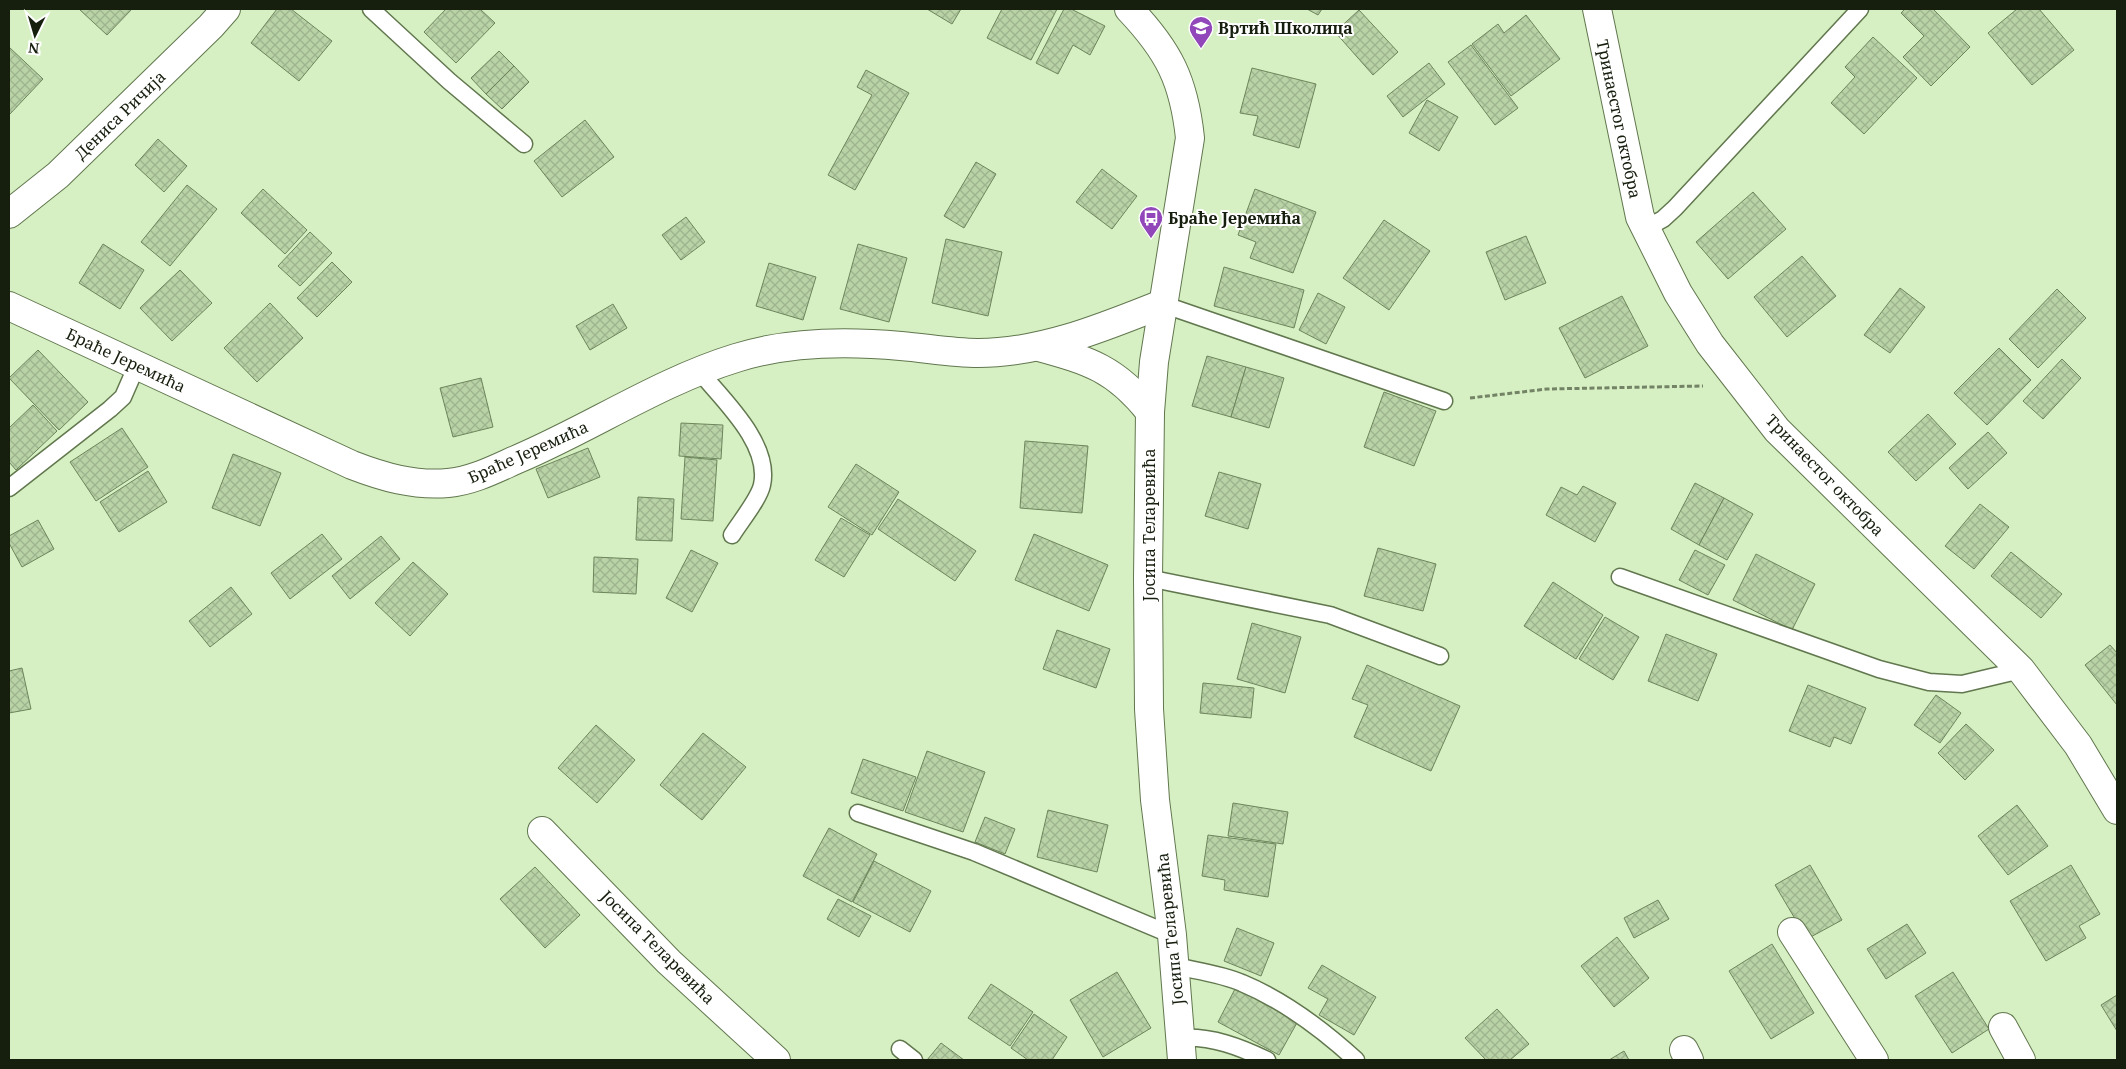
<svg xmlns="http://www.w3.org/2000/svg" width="2126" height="1069" font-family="'Noto Serif',serif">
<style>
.building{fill:url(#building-cross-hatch);stroke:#6e855c}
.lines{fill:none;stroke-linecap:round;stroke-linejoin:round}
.lane-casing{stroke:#61774e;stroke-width:19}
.street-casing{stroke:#61774e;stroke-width:30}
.secondary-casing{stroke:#61774e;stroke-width:30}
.path{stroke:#738365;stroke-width:3;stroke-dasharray:5 2.5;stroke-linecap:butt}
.lane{stroke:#fff;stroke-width:16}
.street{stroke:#fff;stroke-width:28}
.secondary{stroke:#fff;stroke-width:28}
.labels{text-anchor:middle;stroke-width:4;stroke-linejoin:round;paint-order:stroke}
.poi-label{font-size:16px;font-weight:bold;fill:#161e0e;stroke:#fff;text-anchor:start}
.street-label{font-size:16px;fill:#161e0e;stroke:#fff}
</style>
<defs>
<pattern id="building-cross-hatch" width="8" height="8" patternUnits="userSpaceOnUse" patternTransform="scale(1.25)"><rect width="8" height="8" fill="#b9d2a6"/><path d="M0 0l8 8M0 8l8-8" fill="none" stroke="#9eb48e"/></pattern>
</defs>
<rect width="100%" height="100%" fill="#d7f0c3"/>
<!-- building -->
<g class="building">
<polygon points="79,9 132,9 107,35"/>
<polygon points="277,9 291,9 332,41 299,81 251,43"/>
<polygon points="446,9 480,9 495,23 456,63 424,32"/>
<polygon points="927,9 961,9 952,24"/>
<polygon points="1002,9 1057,9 1031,60 987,38"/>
<polygon points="1064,9 1071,9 1105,26 1090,55 1073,45 1058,74 1036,63"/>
<polygon points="1307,9 1322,9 1318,15"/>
<polygon points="1905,9 1933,9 1970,47 1931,86 1903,57 1924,36 1901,13"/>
<polygon points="2017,9 2039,9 2074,50 2032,85 1988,33"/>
<polygon points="1359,10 1398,52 1373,75 1335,32"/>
<polygon points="1526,15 1560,59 1511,96 1472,44 1498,24 1504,33"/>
<polygon points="1873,37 1917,78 1864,134 1831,103 1855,77 1845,67"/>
<polygon points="1471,45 1518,108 1495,125 1448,62"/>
<polygon points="9,47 43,79 9,115"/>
<polygon points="499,51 514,66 486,94 471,78"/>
<polygon points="1429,63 1445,84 1403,117 1387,96"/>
<polygon points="514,66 529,82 502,109 486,94"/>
<polygon points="1252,68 1316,84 1299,148 1253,135 1258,116 1240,113"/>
<polygon points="866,70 909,93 855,190 828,175 872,95 857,87"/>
<polygon points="1427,100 1458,117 1439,151 1409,133"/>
<polygon points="585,120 614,157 562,197 534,161"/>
<polygon points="158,139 187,166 164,192 135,165"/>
<polygon points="976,162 996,174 964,228 944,216"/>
<polygon points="1102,169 1137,196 1112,229 1076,202"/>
<polygon points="187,185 217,209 170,266 141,242"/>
<polygon points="263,189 307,230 285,254 241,213"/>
<polygon points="1255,189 1316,212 1293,273 1250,258 1256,242 1238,235"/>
<polygon points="1753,192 1786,229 1728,279 1696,242"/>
<polygon points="686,217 705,242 681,260 662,235"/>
<polygon points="1384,220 1430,251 1389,310 1343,278"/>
<polygon points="310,232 332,253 300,286 278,266"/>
<polygon points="1526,236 1546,283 1505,300 1486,252"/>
<polygon points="946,239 1002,252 988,316 932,303"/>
<polygon points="103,244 144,270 120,309 79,283"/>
<polygon points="858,244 907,258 889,322 840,309"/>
<polygon points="1802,256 1836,296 1787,337 1754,297"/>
<polygon points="332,262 352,282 317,317 297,298"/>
<polygon points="769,263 816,277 803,320 756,306"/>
<polygon points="1224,267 1304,290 1294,328 1214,306"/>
<polygon points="180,270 212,303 172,341 140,308"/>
<polygon points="1900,288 1925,307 1890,353 1864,335"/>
<polygon points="2057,289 2086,318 2038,368 2009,339"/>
<polygon points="1318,293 1345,307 1326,344 1299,330"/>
<polygon points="1622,296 1648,346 1585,378 1559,328"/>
<polygon points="270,303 303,338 257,382 224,348"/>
<polygon points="613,304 627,328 590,350 576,326"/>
<polygon points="1999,348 2031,380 1987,425 1954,393"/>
<polygon points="38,350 88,402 59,430 9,378"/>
<polygon points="1207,356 1246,367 1231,417 1192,406"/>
<polygon points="2062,359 2081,378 2043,419 2023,401"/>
<polygon points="1246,367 1284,378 1269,428 1231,417"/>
<polygon points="481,378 493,427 453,437 440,388"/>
<polygon points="1384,392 1436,411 1414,466 1364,447"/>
<polygon points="33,405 57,431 16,470 9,462 9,428"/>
<polygon points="1928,414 1956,444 1916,481 1888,452"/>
<polygon points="681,423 723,425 721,459 679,456"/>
<polygon points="122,428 148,467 96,501 70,462"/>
<polygon points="1988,432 2007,453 1968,489 1949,468"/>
<polygon points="1025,441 1088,446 1082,513 1020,508"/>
<polygon points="588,448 600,477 548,498 536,469"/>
<polygon points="233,454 281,473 260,526 212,508"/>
<polygon points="685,457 717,460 713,521 681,519"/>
<polygon points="856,464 899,492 872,535 828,507"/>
<polygon points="148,471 167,502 119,532 100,502"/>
<polygon points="1219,472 1261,484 1248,529 1205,516"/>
<polygon points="1695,483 1724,498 1699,545 1671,529"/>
<polygon points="1583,486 1616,503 1595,542 1546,515 1561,487 1577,495"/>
<polygon points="638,497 674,499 672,541 636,540"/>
<polygon points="1724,498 1753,514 1727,560 1699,545"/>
<polygon points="898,499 976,551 955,581 878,529"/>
<polygon points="1980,504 2009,527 1974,569 1945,546"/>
<polygon points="841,518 870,535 844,577 815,560"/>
<polygon points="38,520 54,549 22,567 9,543 9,536"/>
<polygon points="322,534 342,559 290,599 271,573"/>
<polygon points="1034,534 1108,565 1089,611 1015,580"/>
<polygon points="381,536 400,559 350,599 332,576"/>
<polygon points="1378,548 1436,564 1423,611 1364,596"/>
<polygon points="691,550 718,563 692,612 666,598"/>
<polygon points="1695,550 1725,565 1708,595 1679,580"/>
<polygon points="2011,552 2062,594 2041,618 1991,576"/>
<polygon points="1756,554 1815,584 1792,630 1733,600"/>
<polygon points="594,557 638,559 636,594 593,592"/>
<polygon points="413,562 448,594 410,636 375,603"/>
<polygon points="1553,582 1603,615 1576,659 1524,626"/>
<polygon points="231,587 252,614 210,647 189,621"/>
<polygon points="1605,617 1639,637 1613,680 1579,659"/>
<polygon points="1252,623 1301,637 1285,693 1237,679"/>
<polygon points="1057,630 1110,649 1096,688 1043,669"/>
<polygon points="1666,634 1717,654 1698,701 1648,681"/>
<polygon points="2110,645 2117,653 2117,705 2085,665"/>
<polygon points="1367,665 1460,706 1431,771 1354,737 1368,705 1352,699"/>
<polygon points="22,668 31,709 9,713 9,671"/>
<polygon points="1203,683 1254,688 1251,718 1200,713"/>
<polygon points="1808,685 1866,708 1851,744 1834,737 1830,747 1789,731"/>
<polygon points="1936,695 1961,713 1940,743 1914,725"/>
<polygon points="1966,724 1994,750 1965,780 1938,753"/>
<polygon points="596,725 635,760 597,803 558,768"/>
<polygon points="703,733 746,767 702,820 660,785"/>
<polygon points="927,751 985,772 963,832 905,812"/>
<polygon points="863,759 916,777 903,811 851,793"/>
<polygon points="1233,803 1288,812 1283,844 1228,836"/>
<polygon points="2017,805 2048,846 2008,875 1978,836"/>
<polygon points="1048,810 1108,825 1097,872 1037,857"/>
<polygon points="985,817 1015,829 1005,854 975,842"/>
<polygon points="829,828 877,854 852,902 803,876"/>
<polygon points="1208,835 1276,844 1268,897 1224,890 1225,880 1202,876"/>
<polygon points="874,861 931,891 910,932 853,902"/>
<polygon points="1810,865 1842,920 1807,939 1775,885"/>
<polygon points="2071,865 2100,914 2079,926 2086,938 2046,961 2010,901"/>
<polygon points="535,867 580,915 545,948 500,899"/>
<polygon points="838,899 871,916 859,937 827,919"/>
<polygon points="1658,900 1669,919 1634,938 1624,918"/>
<polygon points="1907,924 1926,953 1886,979 1867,949"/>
<polygon points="1237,928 1274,943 1261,976 1224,961"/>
<polygon points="1617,937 1649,978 1614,1007 1581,966"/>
<polygon points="1772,944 1814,1013 1771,1039 1729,971"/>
<polygon points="1322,965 1376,997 1354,1035 1319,1015 1328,999 1308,988"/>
<polygon points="1117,972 1151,1028 1103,1057 1070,1000"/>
<polygon points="1953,972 1989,1029 1952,1053 1915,996"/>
<polygon points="991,984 1033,1012 1010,1046 968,1018"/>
<polygon points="1236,987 1298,1021 1279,1055 1218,1022"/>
<polygon points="2117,995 2117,1031 2101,1005"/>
<polygon points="1497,1009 1529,1044 1510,1060 1486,1060 1465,1038"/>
<polygon points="1034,1014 1067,1037 1052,1060 1028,1060 1011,1048"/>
<polygon points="941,1043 964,1060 927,1060"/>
<polygon points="1624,1051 1629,1060 1609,1060"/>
</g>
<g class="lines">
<!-- lane casing -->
<g class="lane-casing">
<g id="lane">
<polyline points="371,9 449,81 524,144"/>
<polyline points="1645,229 1663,219 1675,208 1860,9"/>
<polyline points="1162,304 1444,401"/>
<path d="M699 371C723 400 771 444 762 485 759 499 740 522 732 535"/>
<polyline points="9,488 110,409 123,397 137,365"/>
<polyline points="1620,577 1879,669 1929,682 1962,684 2021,670"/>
<polyline points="1148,578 1330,615 1440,656"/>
<polyline points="858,813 974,852 1172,935"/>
<path d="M1175 966C1197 971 1222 974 1242 983 1285 1001 1322 1029 1356 1060"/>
<path d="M1181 1038C1212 1036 1240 1047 1267 1060"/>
<polyline points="900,1049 914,1060"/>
</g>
</g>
<!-- street casing -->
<g class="street-casing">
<g id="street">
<path d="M1129 9C1169 51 1184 81 1190 138L1154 362 1150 412 1148 578 1149 709 1155 800 1172 935 1182 1060"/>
<polyline points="9,214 58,175 211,26 226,9"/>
<path d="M9 306 352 465C383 477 414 486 448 483 473 481 497 468 520 458 592 427 661 381 736 358 789 341 847 341 901 346 926 348 952 353 978 353 1042 353 1104 327 1162 304"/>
<path d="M1039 347C1090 361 1116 369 1150 412"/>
<polyline points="542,831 669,962 776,1060"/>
<polyline points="1792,932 1874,1060"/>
<polyline points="2003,1027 2021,1060"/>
<polyline points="1684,1050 1689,1060"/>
</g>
</g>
<!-- secondary casing -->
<g class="secondary-casing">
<polyline id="secondary" points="1597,9 1640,217 1678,293 1710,344 1777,430 2021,670 2078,745 2117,810"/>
</g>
<!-- path -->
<polyline class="path" points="1470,398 1547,389 1703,386"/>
<!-- lane -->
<use href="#lane" class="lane"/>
<!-- street -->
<use href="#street" class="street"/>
<!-- secondary -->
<use href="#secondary" class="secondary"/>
</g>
<!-- icons -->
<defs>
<g id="school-pin" transform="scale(1.25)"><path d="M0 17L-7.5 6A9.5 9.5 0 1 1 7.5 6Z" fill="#9147b9" stroke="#fff"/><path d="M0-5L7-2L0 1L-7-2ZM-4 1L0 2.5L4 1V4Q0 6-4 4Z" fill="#fff"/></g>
<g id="bus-pin" transform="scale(1.25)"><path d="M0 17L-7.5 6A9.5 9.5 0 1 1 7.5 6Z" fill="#9147b9" stroke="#fff"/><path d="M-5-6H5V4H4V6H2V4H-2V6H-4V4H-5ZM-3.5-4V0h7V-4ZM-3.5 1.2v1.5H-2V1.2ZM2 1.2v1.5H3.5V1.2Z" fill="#fff"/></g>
</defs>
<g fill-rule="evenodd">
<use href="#school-pin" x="1201" y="28"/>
<use href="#bus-pin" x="1151" y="218"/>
</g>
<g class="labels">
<!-- poi labels -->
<g class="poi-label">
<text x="1218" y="34">Вртић Школица</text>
<text x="1168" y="224">Браће Јеремића</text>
</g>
<!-- street labels -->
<g class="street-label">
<text transform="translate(120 115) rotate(-44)" y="6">Дениса Ричија</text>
<text transform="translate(1619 119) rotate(78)" y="6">Тринаестог октобра</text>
<text transform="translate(126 360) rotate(25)" y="6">Браће Јеремића</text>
<text transform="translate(528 452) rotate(-24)" y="6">Браће Јеремића</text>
<text transform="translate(1825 475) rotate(46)" y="6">Тринаестог октобра</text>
<text transform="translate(1149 525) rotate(-90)" y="6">Јосипа Теларевића</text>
<text transform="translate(1170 929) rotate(-96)" y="6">Јосипа Теларевића</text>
<text transform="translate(658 947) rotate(45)" y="6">Јосипа Теларевића</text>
</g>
</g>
<!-- border -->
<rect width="2126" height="1069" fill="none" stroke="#161e0e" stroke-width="20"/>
<!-- north arrow -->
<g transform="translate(35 35) rotate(185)" stroke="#ffffff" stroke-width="4" paint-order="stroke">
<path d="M0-4L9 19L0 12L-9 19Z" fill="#161e0e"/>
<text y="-8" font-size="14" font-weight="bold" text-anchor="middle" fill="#161e0e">N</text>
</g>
</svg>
